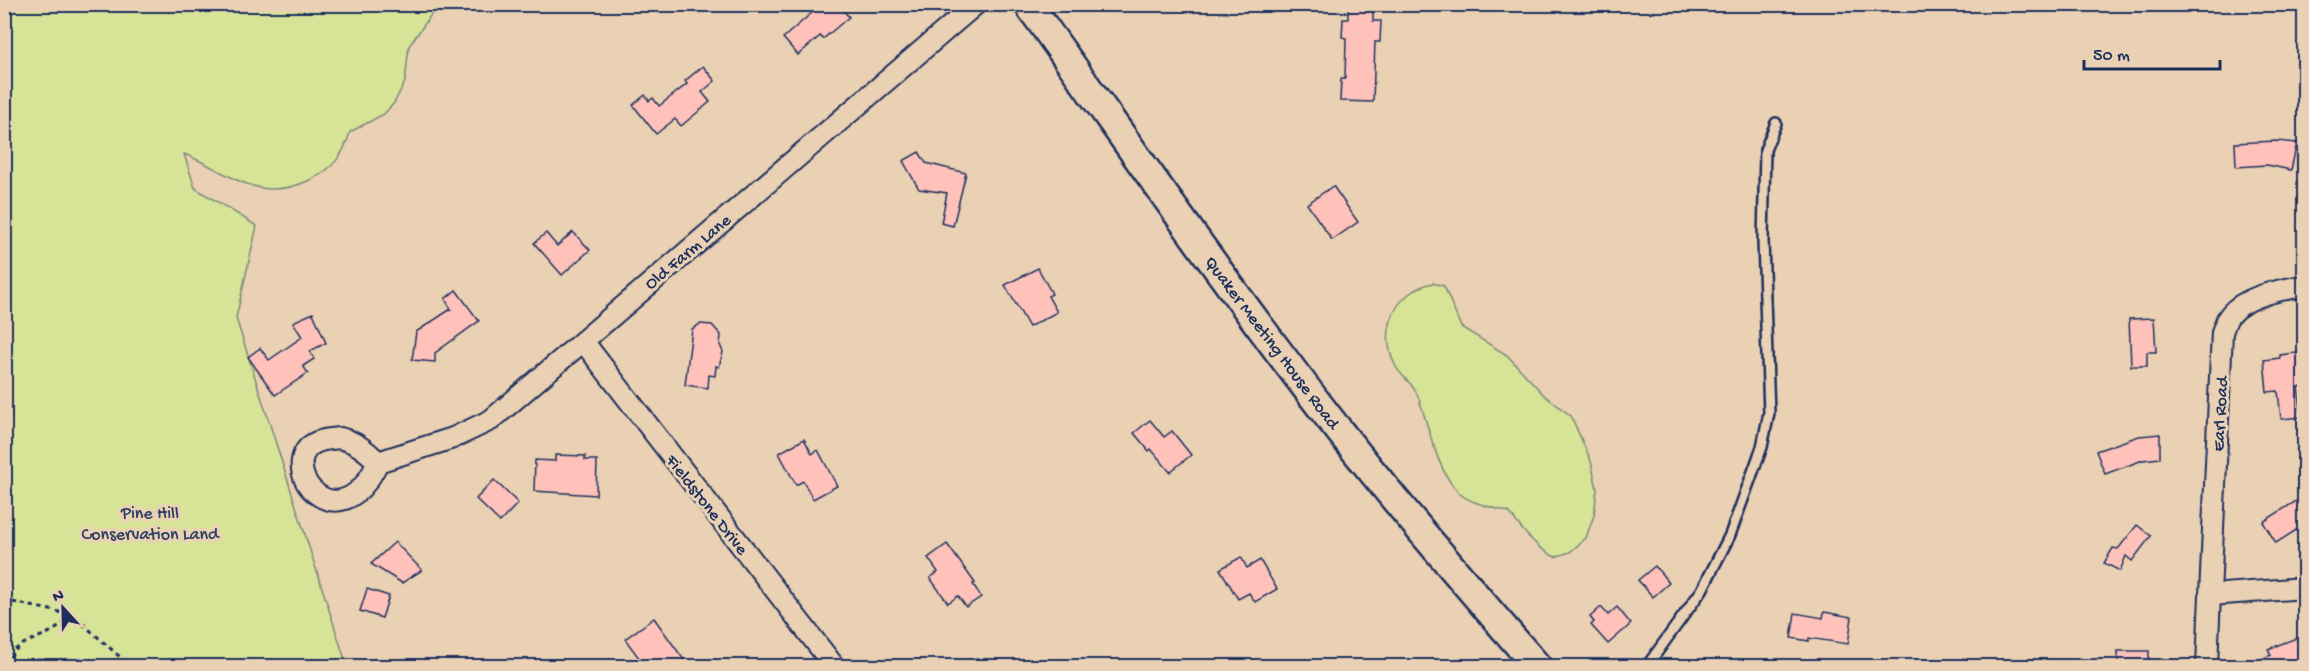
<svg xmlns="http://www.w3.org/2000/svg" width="2309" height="671" font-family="'Gochi Hand',sans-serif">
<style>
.green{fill:#d7e396;stroke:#79897a;stroke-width:1.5}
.building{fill:#fec2ba;stroke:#1b2f5e;stroke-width:1.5}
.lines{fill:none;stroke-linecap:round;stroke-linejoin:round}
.lane-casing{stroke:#1b2f5e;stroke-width:14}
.street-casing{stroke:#1b2f5e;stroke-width:24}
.secondary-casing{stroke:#1b2f5e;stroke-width:32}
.path{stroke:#1b2f5e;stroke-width:3;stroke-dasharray:4.5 4.5;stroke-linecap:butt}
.lane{stroke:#ebd1b3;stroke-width:9}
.street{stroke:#ebd1b3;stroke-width:20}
.secondary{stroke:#ebd1b3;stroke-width:27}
.labels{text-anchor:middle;stroke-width:6;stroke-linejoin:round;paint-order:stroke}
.street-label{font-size:18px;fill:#1b2f5e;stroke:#ebd1b3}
.park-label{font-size:18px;fill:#2e4164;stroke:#ebd1b3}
</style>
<rect width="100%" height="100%" fill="#ebd1b3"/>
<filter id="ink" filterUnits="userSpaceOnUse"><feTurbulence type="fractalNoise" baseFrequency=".0167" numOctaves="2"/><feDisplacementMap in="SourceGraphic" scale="12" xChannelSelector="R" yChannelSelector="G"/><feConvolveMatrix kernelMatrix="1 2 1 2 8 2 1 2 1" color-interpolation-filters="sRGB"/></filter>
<g filter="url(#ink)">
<!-- green -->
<g class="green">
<path d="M4 5H438L409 46 405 82 394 103 384 114 350 132C344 155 332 170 310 180 256 205 231 172 184 154L195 188 257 226 236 318 347 666H5Z"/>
<path d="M1433 283 1444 286 1461 327 1507 355 1544 395 1571 416 1591 461 1597 489 1594 515 1586 538 1570 552 1555 557C1535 547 1522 530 1509 512 1495 508 1468 503 1458 492 1437 470 1429 428 1419 399 1413 381 1401 378 1395 365 1378 330 1395 291 1433 283Z"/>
</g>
<!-- building -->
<g class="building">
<polygon points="822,4 838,4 849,17 823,39 820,36 798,55 783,38"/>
<polygon points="1348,4 1373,4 1373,21 1381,21 1380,42 1375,42 1373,102 1340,101 1341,79 1345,79 1346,38 1342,37 1343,19 1348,19"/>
<polygon points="703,66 715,81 702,92 710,102 681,126 675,119 656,134 633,105 645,95 649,101 653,98 659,106 687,84 685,81"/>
<polygon points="2277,141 2297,143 2291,170 2267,165 2236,167 2235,143"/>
<polygon points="919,152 926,163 966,173 953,226 941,223 947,193 919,189 903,161"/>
<polygon points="1333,186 1358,222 1332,240 1307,204"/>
<polygon points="573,232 590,250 562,275 534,243 546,233 557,246"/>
<polygon points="1038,268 1052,294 1048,296 1057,312 1029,327 1005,285"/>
<polygon points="456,290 479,321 435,353 435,362 412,360 416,332 451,309 445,299"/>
<polygon points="313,313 326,343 310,351 314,359 303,366 308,373 275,395 248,357 260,348 269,360 302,337 293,322"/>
<polygon points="2154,318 2156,352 2147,352 2147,366 2131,366 2129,319"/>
<polygon points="700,324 712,325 721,335 720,345 723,352 719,367 716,366 715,376 709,375 708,388 685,385 692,329"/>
<polygon points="2304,352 2304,387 2298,387 2302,417 2281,419 2278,391 2267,392 2264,360 2280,358 2280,355"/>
<polygon points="1150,420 1164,437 1172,431 1191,455 1170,472 1151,449 1149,451 1134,433"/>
<polygon points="2160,434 2160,458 2143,460 2105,474 2096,451 2139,436"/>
<polygon points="804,439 812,454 818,450 837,486 813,499 803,481 796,485 779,453"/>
<polygon points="555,455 585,456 585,460 597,460 596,495 534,491 535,460 555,461"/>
<polygon points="494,480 518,503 500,522 476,499"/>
<polygon points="2304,496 2304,525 2276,543 2263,522"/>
<polygon points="2137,525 2151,536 2132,561 2126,556 2120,571 2104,563 2113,548 2118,549"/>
<polygon points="395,542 422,570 402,583 371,564"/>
<polygon points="947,544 975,583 973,584 981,597 966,607 958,596 948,603 930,578 938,572 928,558"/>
<polygon points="1241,557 1247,568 1260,560 1277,589 1255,602 1249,593 1238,599 1220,569"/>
<polygon points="1655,566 1669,583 1653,597 1638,580"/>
<polygon points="367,589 389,596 382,618 360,611"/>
<polygon points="1601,607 1608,615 1617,607 1631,624 1608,644 1591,625 1594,622 1590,617"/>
<polygon points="1824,612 1852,617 1848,644 1809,638 1809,641 1791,638 1795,613 1823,618"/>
<polygon points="654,618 684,660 675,666 645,666 625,639"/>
<polygon points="2304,635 2304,662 2294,666 2245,666 2271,655 2268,649"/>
<rect x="2118" y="651" width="31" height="15"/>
</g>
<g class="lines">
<!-- lane casing -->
<g class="lane-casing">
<polyline id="lane" points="1647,666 1702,590 1730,535 1762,447 1769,413 1763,241 1765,150 1776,123"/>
</g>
<!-- street casing -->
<g class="street-casing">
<g id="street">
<path d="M2304 286C2282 289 2240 297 2227 319 2225 323 2224 328 2222 332L2210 595 2304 588"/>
<polyline points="583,341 834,666"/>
<path d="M340 438C356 442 366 450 378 462 338 548 276 467 313 444 321 439 331 439 340 438Z"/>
<polyline points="378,462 453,438 491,420 976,4"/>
<polyline points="2207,666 2210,595"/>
</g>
</g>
<!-- secondary casing -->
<g class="secondary-casing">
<path id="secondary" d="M1028 4C1128 143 1225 284 1330 419 1397 504 1466 585 1537 666"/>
</g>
<!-- path -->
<g class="path">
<polyline points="4,600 73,615"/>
<path d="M7 666C11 642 37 640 54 630 61 626 67 620 73 615L130 666"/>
</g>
<!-- lane -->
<use href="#lane" class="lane"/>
<!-- street -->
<use href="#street" class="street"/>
<!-- secondary -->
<use href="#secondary" class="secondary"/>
</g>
</g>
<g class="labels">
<!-- street labels -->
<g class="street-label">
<text transform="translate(687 251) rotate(-40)" y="6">Old Farm Lane</text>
<text transform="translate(1273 342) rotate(53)" y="6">Quaker Meeting House Road</text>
<text transform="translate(2219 414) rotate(-87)" y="6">Earl Road</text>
<text transform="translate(708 504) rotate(52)" y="6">Fieldstone Drive</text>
</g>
<!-- park labels -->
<g class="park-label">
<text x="150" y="518">Pine Hill<tspan x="150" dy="21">Conservation Land</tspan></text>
</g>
</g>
<!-- margin -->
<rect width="2309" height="671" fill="none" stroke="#ebd1b3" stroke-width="24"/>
<rect x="12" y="12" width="2285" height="647" fill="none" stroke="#1b2f5e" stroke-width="2" filter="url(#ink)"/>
<!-- north arrow -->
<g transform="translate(63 608) rotate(338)" stroke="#ebd1b3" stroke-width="4.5" paint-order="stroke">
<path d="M0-4.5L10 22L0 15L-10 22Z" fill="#1b2f5e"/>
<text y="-9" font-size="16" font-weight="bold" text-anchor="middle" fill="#1b2f5e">N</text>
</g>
<!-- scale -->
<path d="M2084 60v9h136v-9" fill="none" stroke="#1b2f5e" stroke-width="3"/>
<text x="2093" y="60" font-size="18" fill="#1b2f5e" stroke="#ebd1b3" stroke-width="4.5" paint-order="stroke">50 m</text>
</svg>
